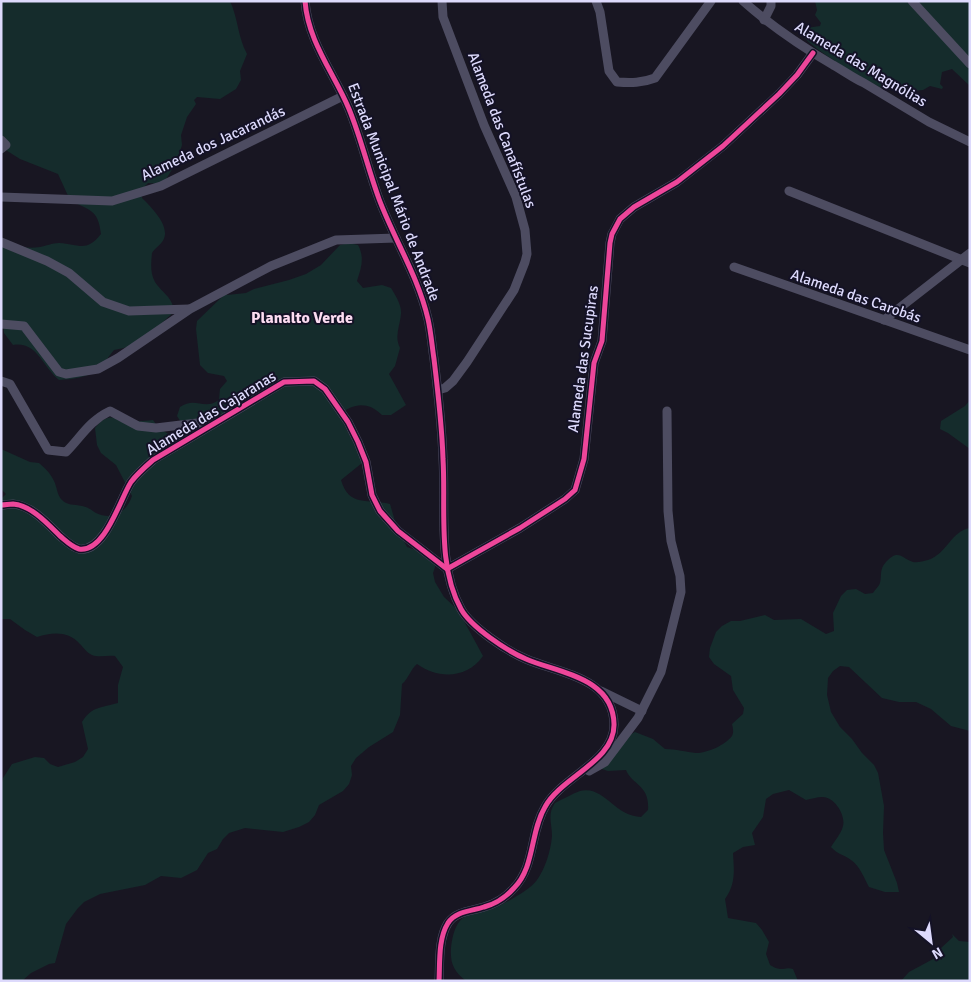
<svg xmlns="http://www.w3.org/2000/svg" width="971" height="982" font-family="Signika,sans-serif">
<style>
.green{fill:#152c2c}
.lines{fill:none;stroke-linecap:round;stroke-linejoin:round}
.minor{stroke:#4d4c61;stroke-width:9}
.cycleway-casing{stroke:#141226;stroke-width:8}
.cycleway{stroke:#ed469a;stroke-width:5}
.labels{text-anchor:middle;stroke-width:4;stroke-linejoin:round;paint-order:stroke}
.street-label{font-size:15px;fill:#dddafc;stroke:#141226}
.neighbourhood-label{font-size:16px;font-weight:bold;fill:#fcdcf1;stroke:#141226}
</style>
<rect width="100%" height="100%" fill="#181622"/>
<!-- green -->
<g class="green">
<path d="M1 1H230C238 18 238 38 247 54L240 71 241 80 236 89 220 99 197 97 194 100 196 104 187 117 181 135 182 145 176 163 163 184 148 183 141 190 142 198C151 207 173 228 162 242 159 246 155 248 152 253 151 263 150 273 155 282 162 293 173 297 174 312 165 319 159 327 150 334 140 343 127 348 114 350 109 356 104 364 98 369 87 378 72 379 59 380 42 366 37 341 13 345L4 333 3 324 1 322V242C15 246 26 249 40 247 46 246 52 243 59 243 79 244 86 253 101 234 98 208 89 211 70 200L58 174 20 159 1 147Z"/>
<path d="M815 1H970V86L952 69 942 72 940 84 943 87 942 89 930 86 923 90 912 91 888 90 881 88C865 79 802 45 799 29L820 26 821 23 815 15 817 10Z"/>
<path d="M349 243 358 245C365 258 361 268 357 281L363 288 382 285 391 288C395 295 402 305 401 314 400 326 394 336 400 348L395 366 389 374 406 405 391 415H382C368 401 353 403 339 415L360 455 362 463 341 480C349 508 368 498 390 504L397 528 407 547 416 550 436 564 433 573 435 582 444 597 458 610 483 656C467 679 438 679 417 664 410 670 409 678 402 684L400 715 393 732 369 747 356 758 351 766 352 775 349 784 343 791 319 805 315 815 309 822 299 827 283 832 245 828 229 833 223 839 217 849 208 853 197 870 181 878 161 876 145 885 100 894 84 902 78 908 66 924 55 963 49 964 31 973 22 981H1V786L3 778 12 764 35 757 44 758 50 764 58 767 75 762 83 757 88 749 82 722C92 706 101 708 118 703V685L123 667 115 656C107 655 99 658 92 655 87 653 84 648 80 644 68 631 53 632 37 637L25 630 10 619H1V499L6 494 1 489V449L30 462 39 463C45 468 51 474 54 481 57 487 57 494 61 499 67 506 74 504 82 506 88 507 91 510 96 513 112 521 127 512 132 496L116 465 101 453 97 445 95 428C106 414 112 417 128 420 136 422 144 421 153 420 160 431 169 433 178 441L189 435 177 416 180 407C196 396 203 411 219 400L220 389 227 381 224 376 208 373 200 365 196 329 197 321 226 293 227 295 246 293 254 289 289 280 306 274 321 265 340 245Z"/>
<polygon points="970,400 970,449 948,433 940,429 941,421 965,406"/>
<path d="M970 528V731L951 726 931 709 916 702H899L882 698 849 667 840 666 833 671 828 678 827 695 831 712 840 727 852 739 862 753 874 765 878 773 884 806 883 833 884 850 897 883 899 892H885L869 887C864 878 860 866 851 860 843 854 838 855 831 847 835 840 841 834 843 826 846 815 834 796 822 797 817 797 811 799 806 800L789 790 773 794 766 799 763 817 752 833 755 845 743 847 733 853C734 870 736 884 725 899L728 918 756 923 762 930 769 942 766 954 770 965C783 973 784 966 793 969L798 981H466C454 971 450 964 451 948 453 933 456 917 474 912 480 911 486 911 492 909 504 904 530 890 537 880 545 869 551 850 552 836 552 824 547 814 555 803 563 799 572 794 580 791 604 785 614 816 641 817L648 810C650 785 632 785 626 770L608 771 599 768 617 742 635 732 653 739 665 749C676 749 686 752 696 753 708 753 725 745 732 736 734 732 733 728 732 724L743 714 744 708 733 690 731 676 714 664 709 657 710 648 716 632 722 626 731 621H740L765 615 774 620 801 619 826 634 834 631 833 613 841 596 847 590 856 589 865 594 873 593C875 590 879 586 880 583 882 576 879 569 886 562 899 548 902 559 913 562 918 563 923 561 928 560 947 554 951 531 970 528Z"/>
<polygon points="952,934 959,941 970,942 970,981 901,981 909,972 935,958 940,949 953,937"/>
</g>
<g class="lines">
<!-- minor -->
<g class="minor">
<path d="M305 1C308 42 334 73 349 109 361 138 368 169 379 199 394 239 418 276 428 319 431 332 432 346 434 359 438 392 442 426 443 459 446 507 437 566 461 609 471 627 507 651 526 659 558 673 613 677 614 724 615 761 561 777 545 807 530 832 535 867 514 888 506 897 495 904 484 907 472 911 456 911 448 923 438 939 440 963 439 981"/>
<path d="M596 1 600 12 609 71 617 82C631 83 642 83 655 78L711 1"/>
<path d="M743 1C771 26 801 46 833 65 844 71 853 78 864 83L929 122 970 142"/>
<polyline points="912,1 970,64"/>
<polyline points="764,20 771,6 771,1"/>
<polyline points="1,140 6,145 1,149"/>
<polyline points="789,191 970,263"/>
<polyline points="1,197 112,201 161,186 343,96"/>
<polyline points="1,242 47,261 69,273 103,302 129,311 189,309"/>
<polyline points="734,267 970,350"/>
<polyline points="884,320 970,253"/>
<polyline points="1,324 24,326 59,372 66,374 98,369 118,358 190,309 271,266 336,240 396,238"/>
<path d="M1 381 10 384 48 450 66 452C81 437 89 421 110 411L138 426 156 428 214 421"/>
<polyline points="438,390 445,388 453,381 467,362 514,290 525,262 527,254 525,230 516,197 484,125 443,17 442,1"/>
<path d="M1 505C5 505 9 504 13 504 31 505 48 524 60 536 66 541 72 547 79 549 105 553 120 499 131 482 137 474 145 467 153 460L284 382 314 381 325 389 348 422 358 442 366 462 372 495 380 511 398 531 447 569 520 528 565 499 575 490 584 459 594 363 602 341 610 243 612 234 620 219 634 207 677 182 723 146 779 94 797 75 813 53"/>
<polyline points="601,691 642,711"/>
<polyline points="589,771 605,762 638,718 661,672 681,592 680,576 671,541 668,511 667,411"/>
</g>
<!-- cycleway casing -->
<g class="cycleway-casing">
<g id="cycleway">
<path d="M305 1C308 42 334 73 349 109 361 138 368 169 379 199 394 239 418 276 428 319 431 332 432 346 434 359 438 392 442 426 443 459 446 507 437 566 461 609 471 627 507 651 526 659 558 673 613 677 614 724 615 761 561 777 545 807 530 832 535 867 514 888 506 897 495 904 484 907 472 911 456 911 448 923 438 939 440 963 439 981"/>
<path d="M1 505C5 505 9 504 13 504 31 505 48 524 60 536 66 541 72 547 79 549 105 553 120 499 131 482 137 474 145 467 153 460L284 382 314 381 325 389 348 422 358 442 366 462 372 495 380 511 398 531 447 569 520 528 565 499 575 490 584 459 594 363 602 341 610 243 612 234 620 219 634 207 677 182 723 146 779 94 797 75 813 53"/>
</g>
</g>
<!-- cycleway -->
<use href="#cycleway" class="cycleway"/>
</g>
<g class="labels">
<!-- street labels -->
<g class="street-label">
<text transform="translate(861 64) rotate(31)" y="5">Alameda das Magnólias</text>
<text transform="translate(502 130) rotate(69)" y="5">Alameda das Canafístulas</text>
<text transform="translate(213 143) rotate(-25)" y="5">Alameda dos Jacarandás</text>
<text transform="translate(394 192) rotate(69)" y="5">Estrada Municipal Mário de Andrade</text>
<text transform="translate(856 296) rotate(19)" y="5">Alameda das Carobás</text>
<text transform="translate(583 359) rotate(-82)" y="5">Alameda das Sucupiras</text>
<text transform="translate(211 413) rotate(-31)" y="5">Alameda das Cajaranas</text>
</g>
<!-- neighbourhood labels -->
<g class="neighbourhood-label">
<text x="302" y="323">Planalto Verde</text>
</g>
</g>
<!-- border -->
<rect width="971" height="982" fill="none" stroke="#dddafc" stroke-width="5"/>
<!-- north arrow -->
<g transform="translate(931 942) rotate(151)" stroke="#141226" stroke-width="4" paint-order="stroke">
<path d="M0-4L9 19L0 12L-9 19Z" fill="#dddafc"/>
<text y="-8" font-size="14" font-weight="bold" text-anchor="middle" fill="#dddafc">N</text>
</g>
</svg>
